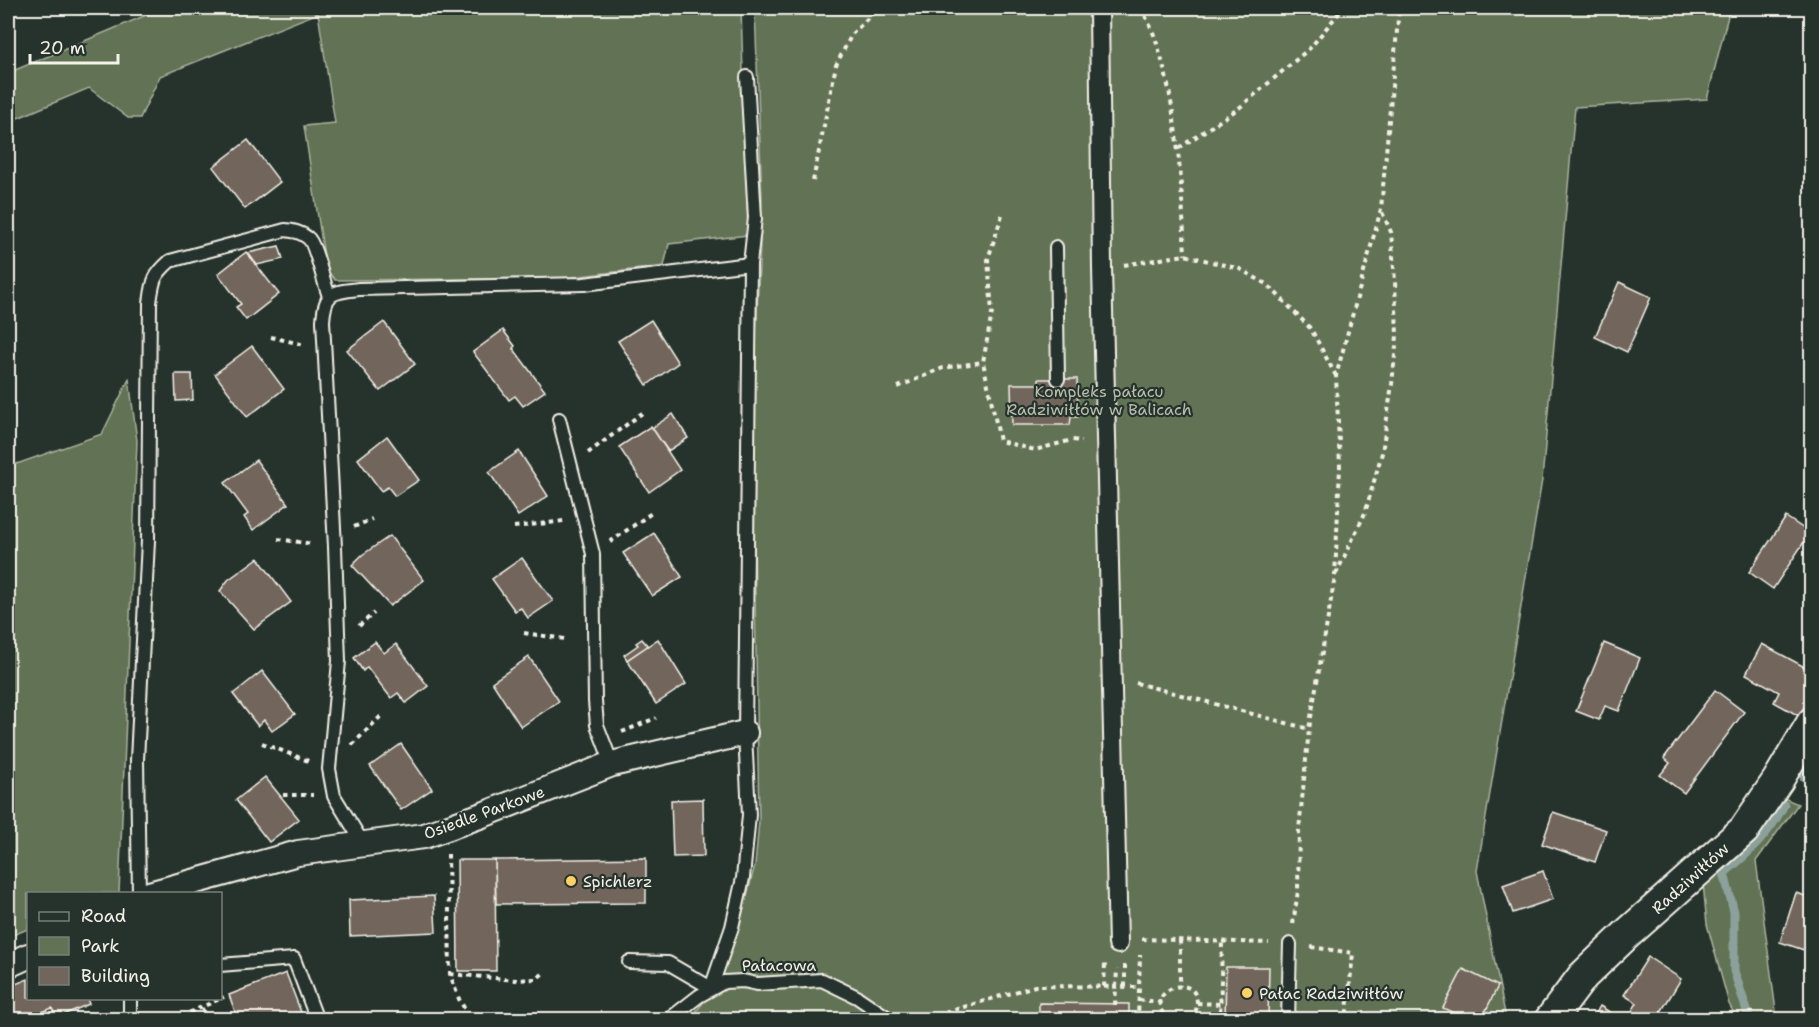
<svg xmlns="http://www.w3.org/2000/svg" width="1819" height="1027" font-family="'Shantell Sans',sans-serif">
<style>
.green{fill:#627254;stroke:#abb29e;stroke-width:1.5}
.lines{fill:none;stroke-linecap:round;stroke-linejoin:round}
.stream{stroke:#8ca19c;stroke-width:9}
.building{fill:#72665c;stroke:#f4f1e8;stroke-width:1.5}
.service-casing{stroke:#f4f1e8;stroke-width:16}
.pedestrian-casing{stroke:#f4f1e8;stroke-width:22}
.minor-casing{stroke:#f4f1e8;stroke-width:28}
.tertiary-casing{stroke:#f4f1e8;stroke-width:34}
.path{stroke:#f4f1e8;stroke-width:4;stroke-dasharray:4.5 4.5;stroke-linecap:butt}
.service{stroke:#26332d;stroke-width:12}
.pedestrian{stroke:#26332d;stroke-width:18}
.minor{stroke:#26332d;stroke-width:24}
.tertiary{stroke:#26332d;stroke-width:30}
.path-bridge{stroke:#f4f1e8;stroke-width:4;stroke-dasharray:4.5 4.5;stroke-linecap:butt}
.poi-dot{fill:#ffd166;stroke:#26332d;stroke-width:2}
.labels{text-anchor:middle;stroke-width:4.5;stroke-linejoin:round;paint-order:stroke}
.park-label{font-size:16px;fill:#babead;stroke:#26332d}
.street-label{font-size:16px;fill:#f4f1e8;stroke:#26332d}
.poi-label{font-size:16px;fill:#f4f1e8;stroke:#26332d;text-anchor:start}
</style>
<rect width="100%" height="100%" fill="#26332d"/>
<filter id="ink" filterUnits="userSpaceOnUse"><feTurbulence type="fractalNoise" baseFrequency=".0167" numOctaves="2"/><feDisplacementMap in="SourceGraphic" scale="12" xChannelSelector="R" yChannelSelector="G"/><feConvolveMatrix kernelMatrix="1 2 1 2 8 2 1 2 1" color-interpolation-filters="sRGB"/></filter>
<g filter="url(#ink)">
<!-- green -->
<g class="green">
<polygon points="163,8 741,8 748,235 669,244 664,266 564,278 335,280 326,269 304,126 335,123 318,13 160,76 140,118 128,118 89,88 8,122 8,73"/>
<polygon points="755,8 1730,8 1707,99 1575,107 1542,480 1477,871 1506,1019 689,1020 715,988 738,930 755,865 759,821 752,424 762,199"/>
<polygon points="129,379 137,441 119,893 28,894 28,929 8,937 8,467 102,434"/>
<polygon points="1779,796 1798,804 1756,861 1777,1019 1737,1019 1729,1004 1707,924 1703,883"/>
</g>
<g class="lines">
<!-- stream -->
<g class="stream">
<polyline points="1804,777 1812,765"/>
<path d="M1750 1020 1734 971V912L1724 873C1750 852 1768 835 1784 805"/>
</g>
</g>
<!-- building -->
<g class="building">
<polygon points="248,140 280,182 245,209 213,167"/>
<polygon points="279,246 283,259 257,265 248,253"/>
<polygon points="246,252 279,294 246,320 236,307 241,304 218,274"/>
<polygon points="1619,282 1651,297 1627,352 1595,337"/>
<polygon points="651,320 678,363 647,385 618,341"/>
<polygon points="384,322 415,364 380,391 347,350"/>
<polygon points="503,330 515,346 513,348 545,391 523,406 515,396 509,400 473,352"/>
<polygon points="252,346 284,389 247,417 215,374"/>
<polygon points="175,374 192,374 193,400 176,401"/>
<polygon points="1039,379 1077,379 1078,417 1071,417 1070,425 1012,425 1011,384 1039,384"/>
<polygon points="673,414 688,438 668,451 652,428"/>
<polygon points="651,426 680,470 649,492 619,447"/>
<polygon points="387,436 419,480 395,496 388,487 381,491 358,459"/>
<polygon points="519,451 548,496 518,516 489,472"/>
<polygon points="256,460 288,504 253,530 244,517 248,514 225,483"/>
<polygon points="1786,517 1810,533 1773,589 1749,572"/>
<polygon points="654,533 682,577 652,596 623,553"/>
<polygon points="390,536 424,580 390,606 352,565 362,555"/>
<polygon points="258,558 291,602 254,629 220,591 228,580"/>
<polygon points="522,558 553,601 528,618 521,608 515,611 492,579"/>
<polygon points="642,639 648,646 627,660 624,655 638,645 636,643"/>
<polygon points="658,639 686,684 656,704 627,660"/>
<polygon points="375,642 384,653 396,644 428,686 406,703 398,693 391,698 367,667 363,671 354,658"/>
<polygon points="1604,643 1640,658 1619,711 1605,706 1599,720 1576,711"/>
<polygon points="1762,644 1812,671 1812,692 1799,716 1774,702 1779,692 1746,674"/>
<polygon points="529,657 559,701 521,727 492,682"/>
<polygon points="262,671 295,714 272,731 264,720 258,726 233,694"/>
<polygon points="1715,690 1744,712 1684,793 1660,775 1670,763 1664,758"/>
<polygon points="401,744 432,789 401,810 370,766"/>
<polygon points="265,777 299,819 269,842 236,800"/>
<polygon points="703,799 704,856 673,857 671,800"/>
<polygon points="1553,812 1606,830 1595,862 1542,844"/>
<polygon points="646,858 646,903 496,904 495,860"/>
<polygon points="457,860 495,860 496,971 458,971"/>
<polygon points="1543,871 1553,899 1513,913 1503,885"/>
<polygon points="1796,893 1812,898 1812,926 1804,950 1780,942"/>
<polygon points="434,896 436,932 350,936 349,900"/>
<polygon points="1648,957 1681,979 1656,1020 1645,1020 1632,1011 1637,1003 1624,995"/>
<polygon points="1226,967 1269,967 1268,1020 1225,1020"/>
<polygon points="1463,969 1498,986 1481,1020 1468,1020 1443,1008"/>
<polygon points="286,973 304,1020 238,1020 229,995"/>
<polygon points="28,979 28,998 87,998 89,1004 56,1018 52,1008 23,1020 8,1020 8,987"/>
<polygon points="1039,1003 1129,1004 1129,1020 1039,1020"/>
<polygon points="1600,1006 1622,1020 1592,1020"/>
</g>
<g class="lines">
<!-- service casing -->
<g class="service-casing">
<g id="service">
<polyline points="1056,247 1058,379"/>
<polyline points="559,419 593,554 595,701 597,725 612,764"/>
<path d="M364 845 334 796 329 769 339 661 335 547 323 321C325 292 332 292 359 289L584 284 750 264"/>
<path d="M139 894 137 760 148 541 150 303C153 281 153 276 170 261L285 230C294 231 301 232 308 238 315 243 324 284 329 296"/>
<polyline points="629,962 668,963 711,988 732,927 743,878 749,815 745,733 750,264 755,218 747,77"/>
<polyline points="220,965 294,959 317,1020"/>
<polyline points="130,998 130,1020"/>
<polyline points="668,1020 699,996 724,982 743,981 757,984 822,980 857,997 891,1020"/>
<polyline points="1288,1020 1290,944"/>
</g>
</g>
<!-- pedestrian casing -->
<g class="pedestrian-casing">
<polyline id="pedestrian" points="1099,8 1102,268 1118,944"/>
</g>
<!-- minor casing -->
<g class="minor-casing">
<g id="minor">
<polyline points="149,894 298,853 424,836 485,814 612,764 745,733"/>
<polyline points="8,965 28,956"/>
</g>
</g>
<!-- tertiary casing -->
<g class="tertiary-casing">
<polyline id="tertiary" points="1550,1020 1583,976 1628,933 1744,830 1778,780 1812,723"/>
</g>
<!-- path -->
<g class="path">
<path d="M1140 8C1154 27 1160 53 1166 76 1179 135 1182 194 1185 255"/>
<polyline points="1179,148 1239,108 1310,48 1343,8"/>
<polyline points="813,181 836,65 852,34 878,8"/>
<polyline points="1002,215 988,259 992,313 983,362 1000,441 1035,450 1072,440 1082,441"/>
<polyline points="1124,265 1185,255 1240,269 1268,285 1311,329 1336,376"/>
<polyline points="271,337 305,345"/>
<polyline points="898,387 943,368 983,362"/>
<polyline points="588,453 645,411"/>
<polyline points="354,527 372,519"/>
<polyline points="514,527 564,521"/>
<polyline points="278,539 313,544"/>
<polyline points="610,542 653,512"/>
<polyline points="1336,574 1365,513 1382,453 1392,384 1397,336 1395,281 1391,232 1381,210"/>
<polyline points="359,626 374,613"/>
<polyline points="524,633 565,639"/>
<polyline points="1136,683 1309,729"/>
<polyline points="622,732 656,718"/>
<polyline points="262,743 311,762"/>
<polyline points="352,745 381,716"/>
<polyline points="283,795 313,795"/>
<polyline points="448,854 450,974 459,999 471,1020"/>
<polyline points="1293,924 1298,891 1299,830 1309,729 1335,576 1340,467 1336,376 1381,209 1399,8"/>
<polyline points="1142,939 1269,943"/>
<polyline points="1180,940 1180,986"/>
<polyline points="1311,947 1353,953 1346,1020"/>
<polyline points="450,974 516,980 536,979 545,972"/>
<polyline points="1104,987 1105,964"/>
<polyline points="1125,987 1125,965"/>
<polyline points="1139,1000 1161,1002"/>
<polyline points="1197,1003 1220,1004"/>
<polyline points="202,1008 206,1020"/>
<polyline points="173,1020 224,997"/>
<polyline points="920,1020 1035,986 1139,987"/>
<polyline points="1138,1020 1140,955"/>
<path d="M1170 1020C1136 995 1197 967 1197 1004 1197 1011 1193 1016 1188 1020"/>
<polyline points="1220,1020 1222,941"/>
</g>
<!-- service -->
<use href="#service" class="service"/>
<!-- pedestrian -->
<use href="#pedestrian" class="pedestrian"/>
<!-- minor -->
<use href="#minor" class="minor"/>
<!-- tertiary -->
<use href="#tertiary" class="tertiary"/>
<!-- path-bridge -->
<polyline class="path-bridge" points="1115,1005 1117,969"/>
</g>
</g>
<!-- markers -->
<g class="poi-dot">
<circle cx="571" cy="881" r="6"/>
<circle cx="1247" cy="993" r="6"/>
</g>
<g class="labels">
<!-- park labels -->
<g class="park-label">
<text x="1099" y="397">Kompleks pałacu<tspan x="1099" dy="18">Radziwiłłów w Balicach</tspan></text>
</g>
<!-- street labels -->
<g class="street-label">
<text transform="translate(484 812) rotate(-20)" y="6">Osiedle Parkowe</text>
<text transform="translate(1690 878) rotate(-42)" y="6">Radziwiłłów</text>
<text x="779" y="971">Pałacowa</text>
</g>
<!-- poi labels -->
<g class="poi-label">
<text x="583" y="887">Spichlerz</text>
<text x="1259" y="999">Pałac Radziwiłłów</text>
</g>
</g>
<!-- margin -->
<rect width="1819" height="1027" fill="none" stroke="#26332d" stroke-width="30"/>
<rect x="15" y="15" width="1789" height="997" fill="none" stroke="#f4f1e8" stroke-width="2" filter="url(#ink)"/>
<!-- legend -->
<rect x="27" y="892" width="195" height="108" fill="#26332d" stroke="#787f78" stroke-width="1.5"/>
<rect x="39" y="912" width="30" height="9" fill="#26332d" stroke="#787f78" stroke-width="1.5"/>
<text x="81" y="922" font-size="18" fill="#f4f1e8">Road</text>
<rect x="39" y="937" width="30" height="18" fill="#627254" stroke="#787f78" stroke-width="1.5"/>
<text x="81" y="952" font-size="18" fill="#f4f1e8">Park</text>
<rect x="39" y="967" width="30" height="18" fill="#72665c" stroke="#787f78" stroke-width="1.5"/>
<text x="81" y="982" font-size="18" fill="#f4f1e8">Building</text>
<!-- scale -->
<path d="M30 54v9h88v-9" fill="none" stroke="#f4f1e8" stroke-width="3"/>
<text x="39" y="54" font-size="18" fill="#f4f1e8" stroke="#26332d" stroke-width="4.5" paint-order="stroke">20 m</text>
</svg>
